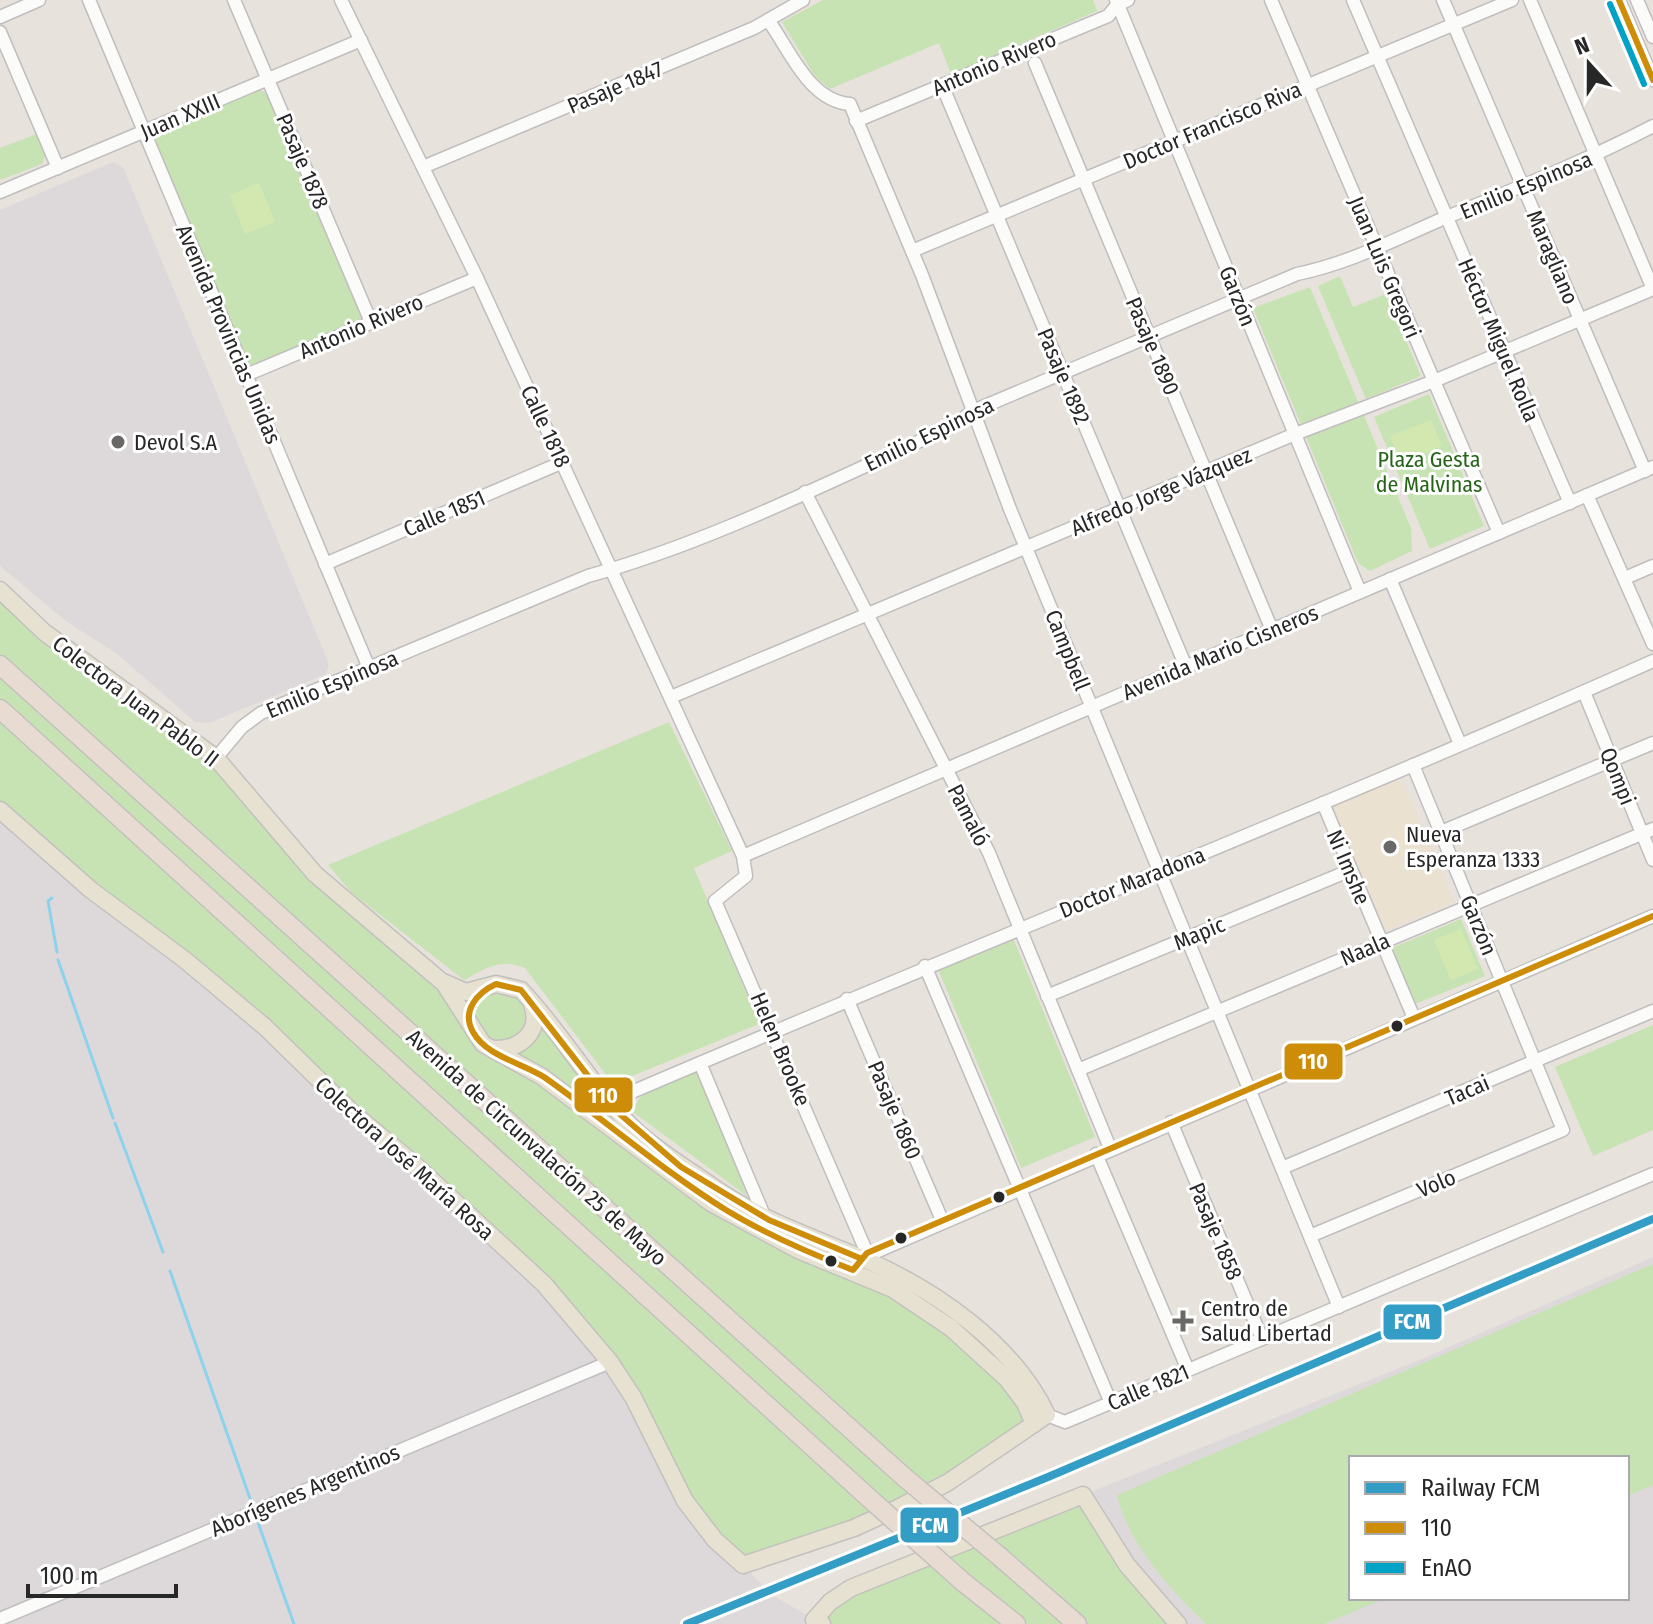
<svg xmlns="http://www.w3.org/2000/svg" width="1653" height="1624" font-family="'Fira Sans Condensed',sans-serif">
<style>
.industrial{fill:#ddd9db;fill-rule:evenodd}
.education{fill:#ebe1d0}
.green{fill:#c7e3b3}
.pitch{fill:#d3e8b0}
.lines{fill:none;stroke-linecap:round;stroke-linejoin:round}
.stream{stroke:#8cd2eb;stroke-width:3}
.minor-casing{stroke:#c0bebe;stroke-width:15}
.major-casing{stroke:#c3c1bf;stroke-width:19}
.highway-casing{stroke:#c3c1bf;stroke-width:21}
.minor{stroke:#fbfbfa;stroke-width:12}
.major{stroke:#e6e1d1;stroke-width:16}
.highway{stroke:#e8dbd1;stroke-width:18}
.highway-bridge-casing{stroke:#c3c1bf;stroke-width:21;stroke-linecap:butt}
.highway-bridge{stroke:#e8dbd1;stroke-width:18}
.bus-1-casing{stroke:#fff;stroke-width:12}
.bus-2-casing{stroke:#fff;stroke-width:12}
.bus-1{stroke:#cd8d08;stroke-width:6}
.bus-2{stroke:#02a2c6;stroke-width:6}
.rail-1-casing{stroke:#fff;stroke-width:14}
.rail-1{stroke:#349dc5;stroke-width:8}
.poi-dot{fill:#6a6866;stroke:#fff;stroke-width:3}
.bus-dot{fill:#272727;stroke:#fff;stroke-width:3}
.labels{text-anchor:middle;stroke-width:6;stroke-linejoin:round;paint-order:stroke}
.street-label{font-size:22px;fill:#272727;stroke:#fff}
.poi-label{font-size:22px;fill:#272727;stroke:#fff;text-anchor:start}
.park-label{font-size:22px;fill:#266517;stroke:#fff}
.line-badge{stroke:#fff;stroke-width:3}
.badge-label{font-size:22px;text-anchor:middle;font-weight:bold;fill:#fff}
</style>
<rect width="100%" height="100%" fill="#e7e2dc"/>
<!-- industrial -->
<g class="industrial">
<polygon points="113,162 123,167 329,664 326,674 209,723 195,722 116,653 67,622 0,566 0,210"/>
<polygon points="0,810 185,960 565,1305 743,1565 772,1595 822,1624 0,1624"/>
<path d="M1653 1257V1624H1178L1083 1495 1422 1359ZM1351 1458H1627V1598H1351Z"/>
</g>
<!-- education -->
<polygon class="education" points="1395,779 1404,784 1454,902 1386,931 1332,805"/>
<!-- green -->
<g class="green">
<polygon points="823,0 1093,0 1097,11 951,74 939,43 830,89 814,75 782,22"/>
<polygon points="258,89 269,95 361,316 359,323 254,367 247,361 153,139 155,133"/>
<polygon points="37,134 46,154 42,164 0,180 0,148"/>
<polygon points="1340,276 1353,307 1386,294 1421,376 1366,399 1318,286"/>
<polygon points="1310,287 1411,528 1412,551 1370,571 1358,563 1253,308"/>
<polygon points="1429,394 1484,526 1430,549 1374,417"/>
<polygon points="0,590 216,758 315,874 455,989 509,984 628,1124 709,1185 862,1259 974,1327 1047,1415 947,1483 743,1565 715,1540 610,1362 413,1163 0,810"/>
<path d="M669 722 732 851 694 868 759 1024 613 1084 525 968C502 958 485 968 464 980L352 893 328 865Z"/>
<polygon points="1461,919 1485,976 1415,1004 1392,948"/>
<polygon points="1013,938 1095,1137 1021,1168 938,969"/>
<polygon points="1653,1025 1653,1130 1593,1156 1555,1067"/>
<path d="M694 1070 700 1073 747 1196 633 1112C640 1085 670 1080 694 1070Z"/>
<path d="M1653 1264V1485L1627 1496V1458H1351V1598H1386L1324 1624H1206C1171 1590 1128 1544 1117 1495Z"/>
<polygon points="1083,1495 1178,1624 823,1624 830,1602"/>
</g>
<!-- pitch -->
<g class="pitch">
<polygon points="259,183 275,222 245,234 230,195"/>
<polygon points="1431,420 1442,446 1401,463 1390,436"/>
<polygon points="1461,929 1478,969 1451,980 1434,940"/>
</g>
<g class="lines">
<!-- stream -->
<g class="stream">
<polyline points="52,898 48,901 57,952"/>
<polyline points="58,960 113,1118"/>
<polyline points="115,1123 163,1252"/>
<polyline points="170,1271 253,1507"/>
<polyline points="255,1514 294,1624"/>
</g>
<!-- minor casing -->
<g class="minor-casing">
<g id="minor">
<polyline points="89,0 369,668"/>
<polyline points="234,0 371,322"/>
<polyline points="341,0 477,278 743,856 746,876 715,901 867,1253"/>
<polyline points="1116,0 1360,592"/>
<polyline points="1271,0 1499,533"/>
<polyline points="1353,0 1570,503"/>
<polyline points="1443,0 1645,471"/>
<polyline points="1619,0 1653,80"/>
<polyline points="1637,0 1653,37"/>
<polyline points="0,17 39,0"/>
<path d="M768 20C790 50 809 101 850 104L922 275 1010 509 1339 1307"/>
<polyline points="0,32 58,168"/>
<polyline points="1035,63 1272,630"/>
<polyline points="942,85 1186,667"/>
<polyline points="856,121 1108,16 1117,5 1128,0"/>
<polyline points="423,167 754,28 803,0"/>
<polyline points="0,192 361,40"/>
<polyline points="912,251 1512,0"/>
<polyline points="246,375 477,278"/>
<polyline points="805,492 989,853 1110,1148"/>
<polyline points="1587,495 1653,644"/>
<polyline points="325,564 563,462"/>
<polyline points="1625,578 1653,566"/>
<polyline points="1390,579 1460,744"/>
<polyline points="1584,692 1653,860"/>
<polyline points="671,697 1295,434 1434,381 1653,289 1530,0"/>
<path d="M216 758 242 727 261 713 588 576C714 541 834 479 953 426L973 411 1297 274C1347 264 1394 240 1440 220 1512 190 1584 162 1653 126"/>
<polyline points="1323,803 1414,1018"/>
<polyline points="1441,832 1653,743"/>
<polyline points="743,856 1653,467"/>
<polyline points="925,966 1111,1403"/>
<polyline points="1047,996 1351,870"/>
<polyline points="847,999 942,1220"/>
<polyline points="700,1063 765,1218"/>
<polyline points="1078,1070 1653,829"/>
<path d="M611 1101C957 952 1309 814 1653 661"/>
<polyline points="1171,1122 1262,1339"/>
<polyline points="1096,1154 1188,1370"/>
<polyline points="1282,1168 1653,1011"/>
<polyline points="1310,1236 1563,1130 1413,765"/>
<polyline points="864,1257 1653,916"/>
<polyline points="1047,1415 1065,1422 1653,1174"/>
<polyline points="0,1619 610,1362"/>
</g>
</g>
<!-- major casing -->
<g class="major-casing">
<g id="major">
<path d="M0 590 44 632 216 758 315 874 441 981 466 992 496 984 521 990C560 1031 589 1082 628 1123 650 1146 680 1164 706 1182 755 1218 809 1236 864 1259 935 1290 1013 1343 1047 1415L947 1483 898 1508 854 1528 743 1565 715 1540 685 1501 633 1397 610 1362 544 1284 413 1163 354 1114 265 1027 185 960 91 890 0 810"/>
<polyline points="445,985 483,1044 541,1076 711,1203 798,1250 893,1289 951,1328 1007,1379 1025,1403 1034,1424"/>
<path d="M494 1049C520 1050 542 1032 532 1004"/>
<polyline points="822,1624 814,1620 830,1602 851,1588 1083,1495 1127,1565 1178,1624"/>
</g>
</g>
<!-- highway casing -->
<g class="highway-casing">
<g id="highway">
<polyline points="0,665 904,1477"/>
<polyline points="0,709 869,1498"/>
<polyline points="999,1556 1077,1624"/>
<polyline points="963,1582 1016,1624"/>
</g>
</g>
<!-- minor -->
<use href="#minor" class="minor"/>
<!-- major -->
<use href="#major" class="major"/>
<!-- highway -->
<use href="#highway" class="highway"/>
<!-- highway-bridge casing -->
<g class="highway-bridge-casing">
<g id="highway-bridge">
<polyline points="904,1477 999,1556"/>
<polyline points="869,1498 963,1582"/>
</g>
</g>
<!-- highway-bridge -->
<use href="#highway-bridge" class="highway-bridge"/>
<!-- bus-1 casing -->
<g class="bus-1-casing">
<g id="bus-1">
<polyline points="1619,0 1653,80"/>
<path d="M862 1259 769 1220 681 1167 614 1109 521 990 496 984C477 993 461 1011 473 1032 486 1056 522 1063 544 1077 605 1120 662 1170 726 1210 767 1235 809 1253 853 1270L867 1253 1653 916"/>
</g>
</g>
<!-- bus-2 casing -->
<g class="bus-2-casing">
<polyline id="bus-2" points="1610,4 1644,84"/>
</g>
<!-- bus-1 -->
<use href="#bus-1" class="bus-1"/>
<!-- bus-2 -->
<use href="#bus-2" class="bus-2"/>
<!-- rail-1 casing -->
<g class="rail-1-casing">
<polyline id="rail-1" points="687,1624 1048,1477 1653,1219"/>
</g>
<!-- rail-1 -->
<use href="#rail-1" class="rail-1"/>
</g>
<!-- markers -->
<g class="poi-dot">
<circle cx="118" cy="442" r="8"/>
<circle cx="1390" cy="847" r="8"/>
<path d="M1179 1309h8v8h8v8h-8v8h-8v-8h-8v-8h8z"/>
</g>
<g class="bus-dot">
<circle cx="1397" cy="1026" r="7"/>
<circle cx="999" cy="1197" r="7"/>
<circle cx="901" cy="1238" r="7"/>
<circle cx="831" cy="1261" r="7"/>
</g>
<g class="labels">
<!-- street labels -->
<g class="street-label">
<text transform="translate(994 63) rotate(-23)" y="8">Antonio Rivero</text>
<text transform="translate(615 87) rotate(-23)" y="8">Pasaje 1847</text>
<text transform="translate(180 116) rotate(-23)" y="8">Juan XXIII</text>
<text transform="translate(1212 125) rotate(-23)" y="8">Doctor Francisco Riva</text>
<text transform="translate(303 161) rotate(67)" y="8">Pasaje 1878</text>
<text transform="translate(1526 185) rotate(-23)" y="8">Emilio Espinosa</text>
<text transform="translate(1553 257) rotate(67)" y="8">Maragliano</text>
<text transform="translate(1385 267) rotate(67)" y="8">Juan Luis Gregori</text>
<text transform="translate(1238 296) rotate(68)" y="8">Garzón</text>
<text transform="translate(361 326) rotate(-23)" y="8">Antonio Rivero</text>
<text transform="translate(229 334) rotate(67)" y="8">Avenida Provincias Unidas</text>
<text transform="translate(1499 340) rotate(67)" y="8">Héctor Miguel Rolla</text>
<text transform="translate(1153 346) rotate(67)" y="8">Pasaje 1890</text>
<text transform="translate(1064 376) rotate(67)" y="8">Pasaje 1892</text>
<text transform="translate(546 426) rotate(65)" y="8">Calle 1818</text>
<text transform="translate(929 434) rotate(-26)" y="8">Emilio Espinosa</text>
<text transform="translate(1161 491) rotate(-23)" y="8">Alfredo Jorge Vázquez</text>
<text transform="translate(444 513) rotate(-23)" y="8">Calle 1851</text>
<text transform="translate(1068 650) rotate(68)" y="8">Campbell</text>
<text transform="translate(1220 652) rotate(-23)" y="8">Avenida Mario Cisneros</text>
<text transform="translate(332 684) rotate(-23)" y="8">Emilio Espinosa</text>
<text transform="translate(136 701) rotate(37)" y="8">Colectora Juan Pablo II</text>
<text transform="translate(1618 776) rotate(68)" y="8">Qompi</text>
<text transform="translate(969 815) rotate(63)" y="8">Pamaló</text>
<text transform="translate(1349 867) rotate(67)" y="8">Ni Imshe</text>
<text transform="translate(1132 882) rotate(-22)" y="8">Doctor Maradona</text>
<text transform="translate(1479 925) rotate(68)" y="8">Garzón</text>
<text transform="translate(1199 933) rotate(-23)" y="8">Mapic</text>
<text transform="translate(1365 949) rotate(-23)" y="8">Naala</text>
<text transform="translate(781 1049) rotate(67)" y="8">Helen Brooke</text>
<text transform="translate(1467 1090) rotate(-23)" y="8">Tacai</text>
<text transform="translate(895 1110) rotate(67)" y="8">Pasaje 1860</text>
<text transform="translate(537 1147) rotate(42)" y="8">Avenida de Circunvalación 25 de Mayo</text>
<text transform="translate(405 1158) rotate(42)" y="8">Colectora José María Rosa</text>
<text transform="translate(1436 1183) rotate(-23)" y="8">Volo</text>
<text transform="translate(1216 1231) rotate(67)" y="8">Pasaje 1858</text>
<text transform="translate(1148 1387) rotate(-23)" y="8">Calle 1821</text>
<text transform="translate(305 1490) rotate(-23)" y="8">Aborígenes Argentinos</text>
</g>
<!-- poi labels -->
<g class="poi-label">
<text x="134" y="450">Devol S.A</text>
<text x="1406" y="842">Nueva<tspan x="1406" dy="25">Esperanza 1333</tspan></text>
<text x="1201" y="1316">Centro de<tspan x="1201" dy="25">Salud Libertad</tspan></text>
</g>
<!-- park labels -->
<g class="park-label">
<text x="1429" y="467">Plaza Gesta<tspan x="1429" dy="25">de Malvinas</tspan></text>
</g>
</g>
<g class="line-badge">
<rect x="1283" y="1042" width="61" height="39" rx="8" fill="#cd8d08"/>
<rect x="573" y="1076" width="61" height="38" rx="8" fill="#cd8d08"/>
<rect x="1382" y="1303" width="61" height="38" rx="8" fill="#349dc5"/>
<rect x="899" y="1506" width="61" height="38" rx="8" fill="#349dc5"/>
</g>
<g class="badge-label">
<text x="1313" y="1069">110</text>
<text x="603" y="1103">110</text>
<text x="1412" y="1329">FCM</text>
<text x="930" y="1533">FCM</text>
</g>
<!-- legend -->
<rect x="1349" y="1456" width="280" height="144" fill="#ffffff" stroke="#a9a9a9" stroke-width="2"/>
<rect x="1365" y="1482" width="40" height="12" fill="#349dc5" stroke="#a9a9a9" stroke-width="2"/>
<text x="1421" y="1496" font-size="24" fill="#272727">Railway FCM</text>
<rect x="1365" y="1522" width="40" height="12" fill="#cd8d08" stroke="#a9a9a9" stroke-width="2"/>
<text x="1421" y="1536" font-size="24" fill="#272727">110</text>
<rect x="1365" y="1562" width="40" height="12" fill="#02a2c6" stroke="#a9a9a9" stroke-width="2"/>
<text x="1421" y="1576" font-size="24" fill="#272727">EnAO</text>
<!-- north arrow -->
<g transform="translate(1589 64) rotate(339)" stroke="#ffffff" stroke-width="6" paint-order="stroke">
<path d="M0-6L14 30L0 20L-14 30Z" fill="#272727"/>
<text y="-12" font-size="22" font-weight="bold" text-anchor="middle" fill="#272727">N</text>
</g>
<!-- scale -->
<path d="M28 1584v12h148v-12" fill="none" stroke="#272727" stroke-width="4"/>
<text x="40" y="1584" font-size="24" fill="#272727" stroke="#ffffff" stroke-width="6" paint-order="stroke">100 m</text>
</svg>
